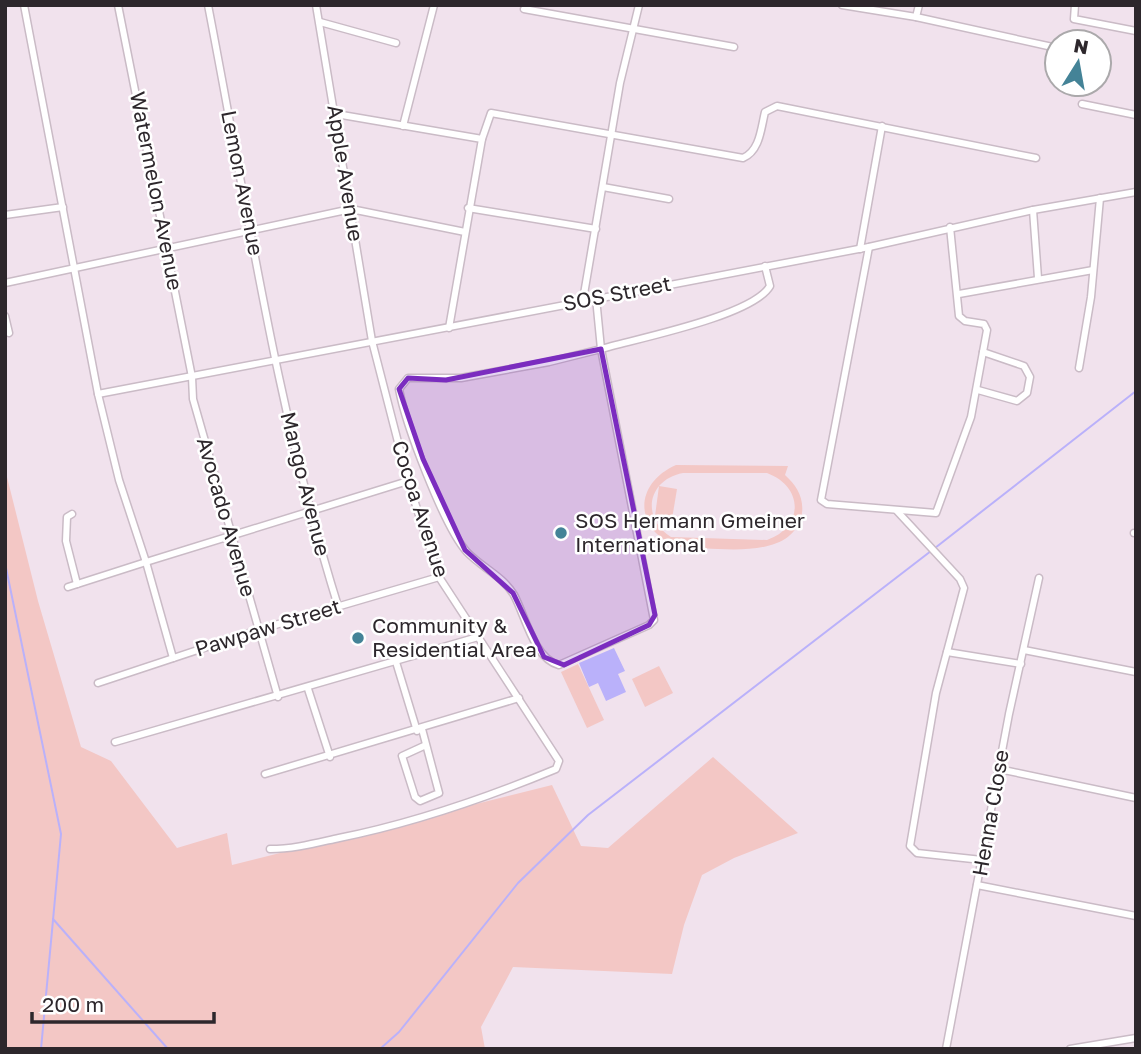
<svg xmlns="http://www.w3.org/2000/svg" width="1141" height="1054" font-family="'Golos Text',sans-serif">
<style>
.green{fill:#f3c7c5;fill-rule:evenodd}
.water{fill:#bab1fa}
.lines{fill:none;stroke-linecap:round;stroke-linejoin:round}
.stream{stroke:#bab1fa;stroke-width:2}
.minor-casing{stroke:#cabbc6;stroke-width:9}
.minor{stroke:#fff;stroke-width:6}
.marked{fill:#7b2cbf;fill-opacity:0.2;stroke:#7b2cbf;stroke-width:5;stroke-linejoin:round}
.poi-dot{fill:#448397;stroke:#fff;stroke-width:2.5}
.labels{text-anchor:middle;stroke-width:5;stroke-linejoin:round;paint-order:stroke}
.street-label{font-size:21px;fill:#2d272c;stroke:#fff}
.poi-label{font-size:21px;fill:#2d272c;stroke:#fff;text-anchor:start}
</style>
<rect width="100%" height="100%" fill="#f1e2ed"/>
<!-- green -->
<g class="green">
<path d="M676 465 788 466 785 475C796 485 804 497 802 513 793 563 716 547 678 547 634 530 633 484 676 465ZM683 473H767C804 487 804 527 767 540L671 537C641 518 647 480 683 473Z"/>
<polygon points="5,469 38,601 81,747 111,761 177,848 227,833 232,865 552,785 581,846 608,848 713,757 798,833 734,858 702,875 684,925 672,974 513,967 481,1027 485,1049 5,1049"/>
<polygon points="659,486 677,489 672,519 655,516"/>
<polygon points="578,664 604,720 587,728 561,672"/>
<polygon points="659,666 673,693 645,707 632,679"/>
</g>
<!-- water -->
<polygon class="water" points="614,648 625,671 618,674 626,692 606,701 598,683 589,687 579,663"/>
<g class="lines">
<!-- stream -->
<g class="stream">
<polyline points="935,548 1136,391"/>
<polyline points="5,563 61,834 41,1049"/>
<polyline points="53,919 168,1049"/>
<polyline points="380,1049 399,1032 518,883 588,815 931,551"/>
</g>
<!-- minor casing -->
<g class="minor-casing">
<g id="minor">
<polyline points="24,5 98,394 119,480 146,562 408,481"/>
<polyline points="118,5 192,377 193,399 278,697"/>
<path d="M208 5C247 206 277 411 338 606"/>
<polyline points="842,5 916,17"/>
<polyline points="919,5 916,17 1057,48"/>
<polyline points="1075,5 1074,19 1136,31"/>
<polyline points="524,9 734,47"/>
<polyline points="320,22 396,43"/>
<polyline points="1082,104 1136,115"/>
<polyline points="336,114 482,139"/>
<polyline points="403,126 434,5"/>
<polyline points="603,187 669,199"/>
<polyline points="468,208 596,229"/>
<polyline points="1033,210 1038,278"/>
<polyline points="5,215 63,207"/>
<polyline points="869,247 821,500 827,504 936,513 971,417 987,330 984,324 965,321 959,316 950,227"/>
<polyline points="860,249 882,126"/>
<polyline points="5,283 351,209 465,232"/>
<polyline points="959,294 1093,270"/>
<path d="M596 298 601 349C635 339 753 316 770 286L765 266"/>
<polyline points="583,300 620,83 639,5"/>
<polyline points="5,316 9,333"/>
<path d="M449 328 482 139 491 113 743 158C760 151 761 128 765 112L777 106 1036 158"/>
<path d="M601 349 654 620 649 625 559 665C534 659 525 615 514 595 503 576 481 567 467 552 444 527 405 423 399 389L408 378H461L549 362Z"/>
<polyline points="1079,368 1091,297 1100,198"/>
<polyline points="978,390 1017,401 1027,393 1030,377 1024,366 983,352"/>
<polyline points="98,394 869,247 1033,210 1136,192"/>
<polyline points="897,511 960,579 964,588 936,693 910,846 917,853 982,860"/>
<polyline points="72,514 67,517 66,541 77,584"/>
<polyline points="1134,533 1136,533"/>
<polyline points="68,587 146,562 173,658"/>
<polyline points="1024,650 1136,672"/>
<polyline points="947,652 1021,664"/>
<polyline points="396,662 417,731"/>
<polyline points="98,683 258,630 439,577"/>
<polyline points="308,689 330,757"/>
<polyline points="422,729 439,793 420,801 415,797 402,756 426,745"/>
<polyline points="115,742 478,637"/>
<polyline points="999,769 1136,798"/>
<polyline points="265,774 519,698"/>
<path d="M270 849C294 849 316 843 339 838 414 823 486 798 556 769L559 761 439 577 408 481 372 341 316 5"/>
<polyline points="977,885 1136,916"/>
<polyline points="946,1049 1009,714 1039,578"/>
<polyline points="1070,1049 1136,1038"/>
</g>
</g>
<!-- minor -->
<use href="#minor" class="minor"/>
</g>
<!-- marked area -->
<path class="marked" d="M601 349 655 615 649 625 564 665 544 657 513 593 465 550 423 459 399 389 408 378 446 380Z"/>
<!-- markers -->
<g class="poi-dot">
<circle cx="561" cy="533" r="7"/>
<circle cx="358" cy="638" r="7"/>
</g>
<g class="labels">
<!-- street labels -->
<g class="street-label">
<text transform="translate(345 173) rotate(81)" y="7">Apple Avenue</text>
<text transform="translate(242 183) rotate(79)" y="7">Lemon Avenue</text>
<text transform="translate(156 191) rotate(79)" y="7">Watermelon Avenue</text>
<text transform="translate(617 294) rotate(-11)" y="7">SOS Street</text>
<text transform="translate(305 484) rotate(76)" y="7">Mango Avenue</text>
<text transform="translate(420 509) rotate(72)" y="7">Cocoa Avenue</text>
<text transform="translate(226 517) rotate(74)" y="7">Avocado Avenue</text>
<text transform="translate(268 628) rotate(-17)" y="7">Pawpaw Street</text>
<text transform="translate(991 813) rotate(-80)" y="7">Henna Close</text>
</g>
<!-- poi labels -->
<g class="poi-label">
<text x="575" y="528">SOS Hermann Gmeiner<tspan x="575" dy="24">International</tspan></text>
<text x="372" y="633">Community &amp;<tspan x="372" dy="24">Residential Area</tspan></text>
</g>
</g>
<!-- border -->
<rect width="1141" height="1054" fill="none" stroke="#2d272c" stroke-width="14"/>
<!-- north arrow -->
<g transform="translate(1078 63) rotate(11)"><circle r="33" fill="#ffffff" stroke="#aba9ab" stroke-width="2"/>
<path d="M0-5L12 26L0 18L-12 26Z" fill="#448397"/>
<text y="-10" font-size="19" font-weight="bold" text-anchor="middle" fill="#2d272c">N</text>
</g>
<!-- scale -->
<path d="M32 1012v10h182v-10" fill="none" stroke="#2d272c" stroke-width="3.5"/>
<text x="42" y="1012" font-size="21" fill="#2d272c" stroke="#ffffff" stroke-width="5" paint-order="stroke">200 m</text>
</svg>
